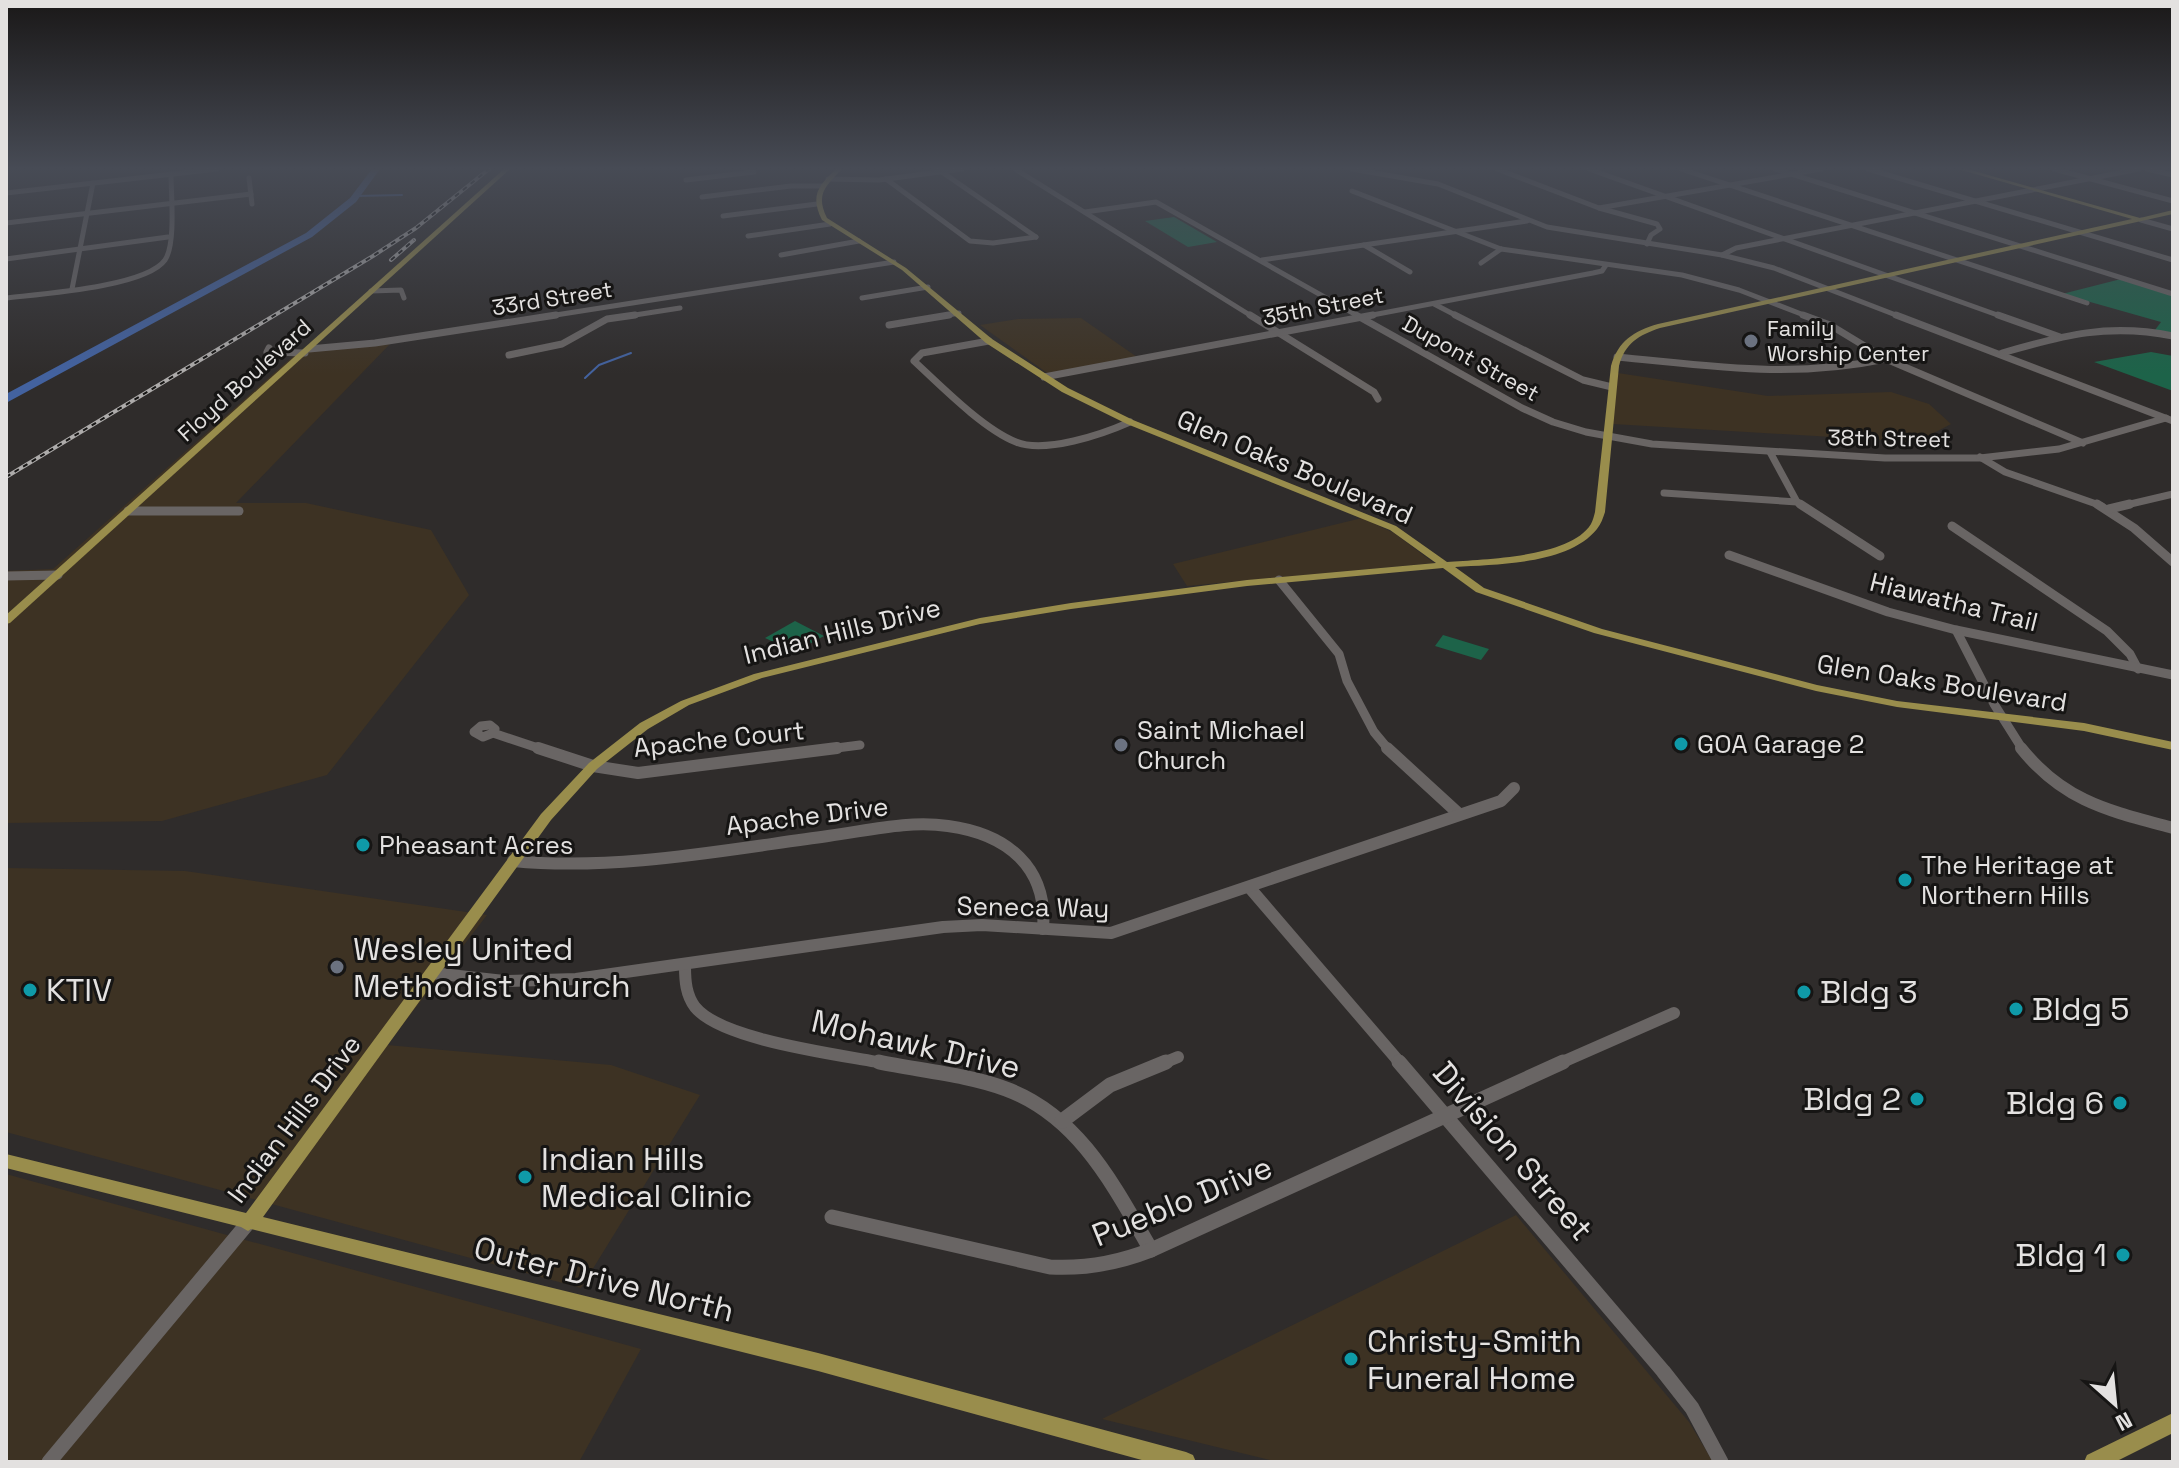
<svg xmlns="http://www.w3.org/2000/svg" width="2179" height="1468" font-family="'Space Grotesk',sans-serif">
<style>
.commercial{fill:#3d3223}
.green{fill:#1d6349}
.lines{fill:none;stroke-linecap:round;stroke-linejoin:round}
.stream{stroke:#43629f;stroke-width:2}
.river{fill:#43629f;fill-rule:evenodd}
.minor-far4{stroke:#696564;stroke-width:5}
.minor-far3{stroke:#696564;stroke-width:7}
.minor-far2{stroke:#696564;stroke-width:9}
.minor-far1{stroke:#696564;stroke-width:12}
.minor{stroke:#696564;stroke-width:15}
.major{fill:#998d4c;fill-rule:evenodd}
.rail-casing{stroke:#adabaa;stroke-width:4}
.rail{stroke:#161514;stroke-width:2;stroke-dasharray:5;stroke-linecap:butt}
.worship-dot{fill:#6b7280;stroke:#161514;stroke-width:3}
.culture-dot{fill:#0f9aa8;stroke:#161514;stroke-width:3}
.labels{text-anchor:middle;stroke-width:6;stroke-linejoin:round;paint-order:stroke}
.far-street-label{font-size:22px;fill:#e3e1e0;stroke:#161514}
.far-poi-label{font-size:22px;fill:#e3e1e0;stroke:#161514;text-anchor:start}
.street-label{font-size:26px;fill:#e3e1e0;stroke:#161514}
.poi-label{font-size:26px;fill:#e3e1e0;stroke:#161514;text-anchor:start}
.near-poi-label{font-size:32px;fill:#e3e1e0;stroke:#161514;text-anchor:start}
.near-street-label{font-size:32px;fill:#e3e1e0;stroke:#161514}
</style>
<rect width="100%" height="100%" fill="#2f2c2b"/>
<!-- commercial -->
<g class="commercial">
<polygon points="1081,318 1137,357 1050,375 980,325 1018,319"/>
<polygon points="390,344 236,503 306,503 431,530 469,595 327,775 162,821 6,823 6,571 53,569 300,350"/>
<polygon points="1618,373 1768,396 1891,392 1929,404 1951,424 1917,442 1613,424"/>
<polygon points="1362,518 1394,533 1434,563 1187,586 1173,564"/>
<polygon points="6,868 185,871 487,915 387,1045 611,1065 700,1095 581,1288 6,1132"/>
<polygon points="6,1174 641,1349 579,1462 6,1462"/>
<polygon points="1516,1215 1689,1422 1713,1462 1278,1462 1102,1419"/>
</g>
<!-- green -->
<g class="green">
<polygon points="1174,217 1217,242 1188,247 1145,221"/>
<polygon points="2121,279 2173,295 2173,334 2155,330 2161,322 2062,294"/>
<polygon points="2151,352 2173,356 2173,391 2094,362"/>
<polygon points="795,621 824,636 795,652 765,638"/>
<polygon points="1443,635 1489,649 1481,660 1435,646"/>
</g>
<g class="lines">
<!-- stream -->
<g class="stream">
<polyline points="355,196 402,195"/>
<polyline points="585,378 599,365 631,353"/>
</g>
<!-- river -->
<polygon class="river" points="372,169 380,169 356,202 312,237 6,403 6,394 306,233 350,198"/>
<!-- minor-far4 -->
<g class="minor-far4">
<polyline points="1015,169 1253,317"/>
<polyline points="1352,169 1438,184 1547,227 1722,255 1774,268 1901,317"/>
<polyline points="1497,169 1599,208 1657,224 1660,229 1651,235 1647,244"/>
<polyline points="1589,169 2003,317"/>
<polyline points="1681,169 2087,303"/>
<polyline points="1775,169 2173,294"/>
<polyline points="1868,169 2173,260"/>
<polyline points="2054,169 2173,201"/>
<polyline points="2147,169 2173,175"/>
<polyline points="939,170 1036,237"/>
<polyline points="249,178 252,204"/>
<polyline points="828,179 879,180 962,169"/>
<polyline points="886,179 970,241 993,243 1036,237"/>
<polyline points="686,180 754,172"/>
<polyline points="1352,191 1501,249 1682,275 1739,290 1809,317"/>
<polyline points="6,193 217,169"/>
<polyline points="702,197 791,186 822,186"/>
<polyline points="1599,208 1821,169"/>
<polyline points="1085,212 1156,202 1360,317"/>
<polyline points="723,216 817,204"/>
<polyline points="2141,220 2173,229"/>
<polyline points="6,223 251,194"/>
<polyline points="748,236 830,224"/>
<polyline points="1364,245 1410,272"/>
<polyline points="781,255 859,241"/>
<polyline points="1722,255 1736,248 2139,169"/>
<polyline points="6,259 168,237"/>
<polyline points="1262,260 1527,221"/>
<polyline points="1481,263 1501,249"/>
<polyline points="72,289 93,183"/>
<polyline points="371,291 401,290 404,298"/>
<path d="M6 298C40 294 146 287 165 260 176 244 171 194 171 174"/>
<polyline points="862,298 928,287"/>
<polyline points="1434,304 1459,317"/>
<polyline points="543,317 894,262"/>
<polyline points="622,317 680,308"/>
<polyline points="937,317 959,313"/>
<polyline points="1362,317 1593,273 1602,271 1606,265"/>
</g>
<!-- minor-far3 -->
<g class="minor-far3">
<polyline points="1250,315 1374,392 1378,399"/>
<polyline points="1356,315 1522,408 1553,422 1586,432 1652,444 1885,458 1980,458 2059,449 2166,418"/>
<polyline points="1455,315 1583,380 1612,387"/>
<polyline points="1803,315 1830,325 1886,359 2083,443"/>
<polyline points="1896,315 2173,421"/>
<polyline points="1998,315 2060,337"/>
<polyline points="889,325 949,315"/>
<path d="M989 341 922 353 914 361C940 385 983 429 1016 442 1045 454 1103 434 1130 422"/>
<polyline points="269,348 267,352 305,353"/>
<polyline points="309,349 375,343 556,315"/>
<path d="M2002 353C2064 335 2109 323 2173 336"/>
<polyline points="509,355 562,344 607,319 635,315"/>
<path d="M1617 357C1713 366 1790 379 1886 359"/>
<polyline points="1044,377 1373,315"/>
<polyline points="1770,452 1797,502 1803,506"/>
<polyline points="1980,457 2005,472 2102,506"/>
<polyline points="1664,493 1797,502"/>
<polyline points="2122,506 2173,494"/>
</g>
<!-- minor-far2 -->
<g class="minor-far2">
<polyline points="1800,504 1880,556"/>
<polyline points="2097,504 2134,528 2173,562"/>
<polyline points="2109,509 2130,504"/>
<polyline points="128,511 239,511"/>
<polyline points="1952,526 2107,631 2130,654 2138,669"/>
<polyline points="1729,555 1888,612 1956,630 2173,675"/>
<polyline points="6,576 58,575"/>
<polyline points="1279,580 1339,654 1347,681 1374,732 1389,750"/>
<polyline points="1956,630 1994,704 2023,750"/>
<polygon points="490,725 495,729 493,733 483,737 474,732 481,726"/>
<polyline points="493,733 544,750"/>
<polyline points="821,750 860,745"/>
</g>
<!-- minor-far1 -->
<g class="minor-far1">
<polyline points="538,748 593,766 638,773 837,748"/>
<polyline points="1387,748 1459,814"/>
<path d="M2021 748C2064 802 2110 811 2173 828"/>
<path d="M513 861C617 871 724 850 828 836 867 831 908 820 948 826 1007 834 1048 867 1043 929"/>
<polyline points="1249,887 1401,1064"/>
<path d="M685 966C685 981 686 995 695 1007 722 1041 844 1055 888 1064"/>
<polyline points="432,973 504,981 576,979 943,927 982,925 1111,933 1501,801 1514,788"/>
<polyline points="1161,1064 1178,1057"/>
<polyline points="1558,1064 1674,1013"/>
</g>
<!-- minor -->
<g class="minor">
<path d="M879 1062C917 1070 970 1075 1006 1089 1079 1116 1114 1186 1151 1250"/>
<polyline points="1399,1062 1663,1371 1692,1408 1721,1462"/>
<polyline points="1062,1121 1110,1085 1166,1062"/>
<path d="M832 1217 1050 1267C1086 1269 1118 1263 1151 1250L1563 1062"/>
<polyline points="49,1462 248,1223"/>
</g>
<!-- major -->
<g class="major">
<polygon points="504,169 510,169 10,623 6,624 6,615"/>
<path d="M836 169H842C826 186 815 194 827 218L906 268 992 339 1068 388 1133 420 1396 526 1447 562C1484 559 1570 558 1591 524 1593 520 1594 516 1595 512L1611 366C1618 341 1634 331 1658 324L2132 219 1958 169H1967L2140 218 2173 210V214L1660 328C1639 335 1625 343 1619 366L1605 512C1603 518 1601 524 1597 529 1568 565 1497 564 1455 567L1484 588 1602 629 1817 685 1897 701 2084 723 2173 742V750L2084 731 1897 707 1816 691 1594 633 1476 592 1443 568 1247 586 1071 609 980 624 762 678 689 705 648 729 597 769 551 820 263 1217 818 1353 1186 1452 1193 1455 1196 1462H1149L818 1371 251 1229 248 1231 241 1227 6 1168V1154L246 1213 541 814 589 763 640 723 681 701 754 674 980 618 1071 603 1247 580 1436 563 1390 530 1127 424 1062 392 986 343 902 270 822 220C810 196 818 186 836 169Z"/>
<polygon points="2173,1413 2173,1433 2115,1462 2084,1462 2087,1455"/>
</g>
<!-- rail casing -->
<g class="rail-casing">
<g id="rail">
<polyline points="391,260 414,240"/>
<polyline points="6,477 373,256 416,228 489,169"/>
</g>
</g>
<!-- rail -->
<use href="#rail" class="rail"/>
</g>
<!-- sky -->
<linearGradient id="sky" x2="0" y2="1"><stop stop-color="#1a1818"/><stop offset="0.45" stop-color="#474b55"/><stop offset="1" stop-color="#474b55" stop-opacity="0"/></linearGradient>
<rect width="2179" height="374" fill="url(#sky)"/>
<!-- markers -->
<g class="worship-dot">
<circle cx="1751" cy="341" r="8"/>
<circle cx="1121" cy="745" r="8"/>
<circle cx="337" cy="967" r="8"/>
</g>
<g class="culture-dot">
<circle cx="1681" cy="744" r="8"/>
<circle cx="363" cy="845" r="8"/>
<circle cx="1905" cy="880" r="8"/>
<circle cx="30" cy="990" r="8"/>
<circle cx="1804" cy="992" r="8"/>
<circle cx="2016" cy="1009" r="8"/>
<circle cx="1917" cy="1099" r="8"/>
<circle cx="2120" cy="1103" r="8"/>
<circle cx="525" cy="1177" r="8"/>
<circle cx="2123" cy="1255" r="8"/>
<circle cx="1351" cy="1359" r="8"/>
</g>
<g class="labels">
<!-- far-street labels -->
<g class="far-street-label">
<text transform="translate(552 298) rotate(-9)" y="8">33rd Street</text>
<text transform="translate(1323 306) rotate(-11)" y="8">35th Street</text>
<text transform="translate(1471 358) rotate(29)" y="8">Dupont Street</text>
<text transform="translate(244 380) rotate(-42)" y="8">Floyd Boulevard</text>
<text transform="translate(1889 438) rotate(1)" y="8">38th Street</text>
</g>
<!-- far-poi labels -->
<g class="far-poi-label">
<text x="1767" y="336">Family<tspan x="1767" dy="25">Worship Center</tspan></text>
</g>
<!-- street labels -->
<g class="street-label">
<text transform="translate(1295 467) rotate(23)" y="9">Glen Oaks Boulevard</text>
<text transform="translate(1954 602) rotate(14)" y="9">Hiawatha Trail</text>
<text transform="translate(842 631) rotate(-14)" y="9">Indian Hills Drive</text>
<text transform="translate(1942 683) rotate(9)" y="9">Glen Oaks Boulevard</text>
<text transform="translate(719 739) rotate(-6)" y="9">Apache Court</text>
<text transform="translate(807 816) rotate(-7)" y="9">Apache Drive</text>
<text transform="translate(1033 907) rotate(1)" y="9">Seneca Way</text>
<text transform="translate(294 1119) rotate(-53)" y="9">Indian Hills Drive</text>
</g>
<!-- poi labels -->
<g class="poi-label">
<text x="1137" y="739">Saint Michael<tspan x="1137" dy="30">Church</tspan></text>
<text x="1697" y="753">GOA Garage 2</text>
<text x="379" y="854">Pheasant Acres</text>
<text x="1921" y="874">The Heritage at<tspan x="1921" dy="30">Northern Hills</tspan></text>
</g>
<!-- near-poi labels -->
<g class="near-poi-label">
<text x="353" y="960">Wesley United<tspan x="353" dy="37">Methodist Church</tspan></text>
<text x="46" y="1001">KTIV</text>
<text x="1820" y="1003">Bldg 3</text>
<text x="2032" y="1020">Bldg 5</text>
<text x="1901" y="1110" text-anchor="end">Bldg 2</text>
<text x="2104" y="1114" text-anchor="end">Bldg 6</text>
<text x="541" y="1170">Indian Hills<tspan x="541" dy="37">Medical Clinic</tspan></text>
<text x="2107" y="1266" text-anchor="end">Bldg 1</text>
<text x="1367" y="1352">Christy-Smith<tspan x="1367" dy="37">Funeral Home</tspan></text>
</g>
<!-- near-street labels -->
<g class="near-street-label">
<text transform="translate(916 1044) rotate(13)" y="11">Mohawk Drive</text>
<text transform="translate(1513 1151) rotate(49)" y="11">Division Street</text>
<text transform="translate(1182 1201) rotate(-22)" y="11">Pueblo Drive</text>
<text transform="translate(604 1279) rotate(14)" y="11">Outer Drive North</text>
</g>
</g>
<!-- border -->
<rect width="2179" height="1468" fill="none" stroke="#e3e1e0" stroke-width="16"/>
<!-- north arrow -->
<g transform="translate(2115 1404) rotate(153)" stroke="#161514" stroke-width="6" paint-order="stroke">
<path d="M0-6L14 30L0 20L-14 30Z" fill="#e3e1e0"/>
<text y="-12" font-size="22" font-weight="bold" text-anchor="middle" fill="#e3e1e0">N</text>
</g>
</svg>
